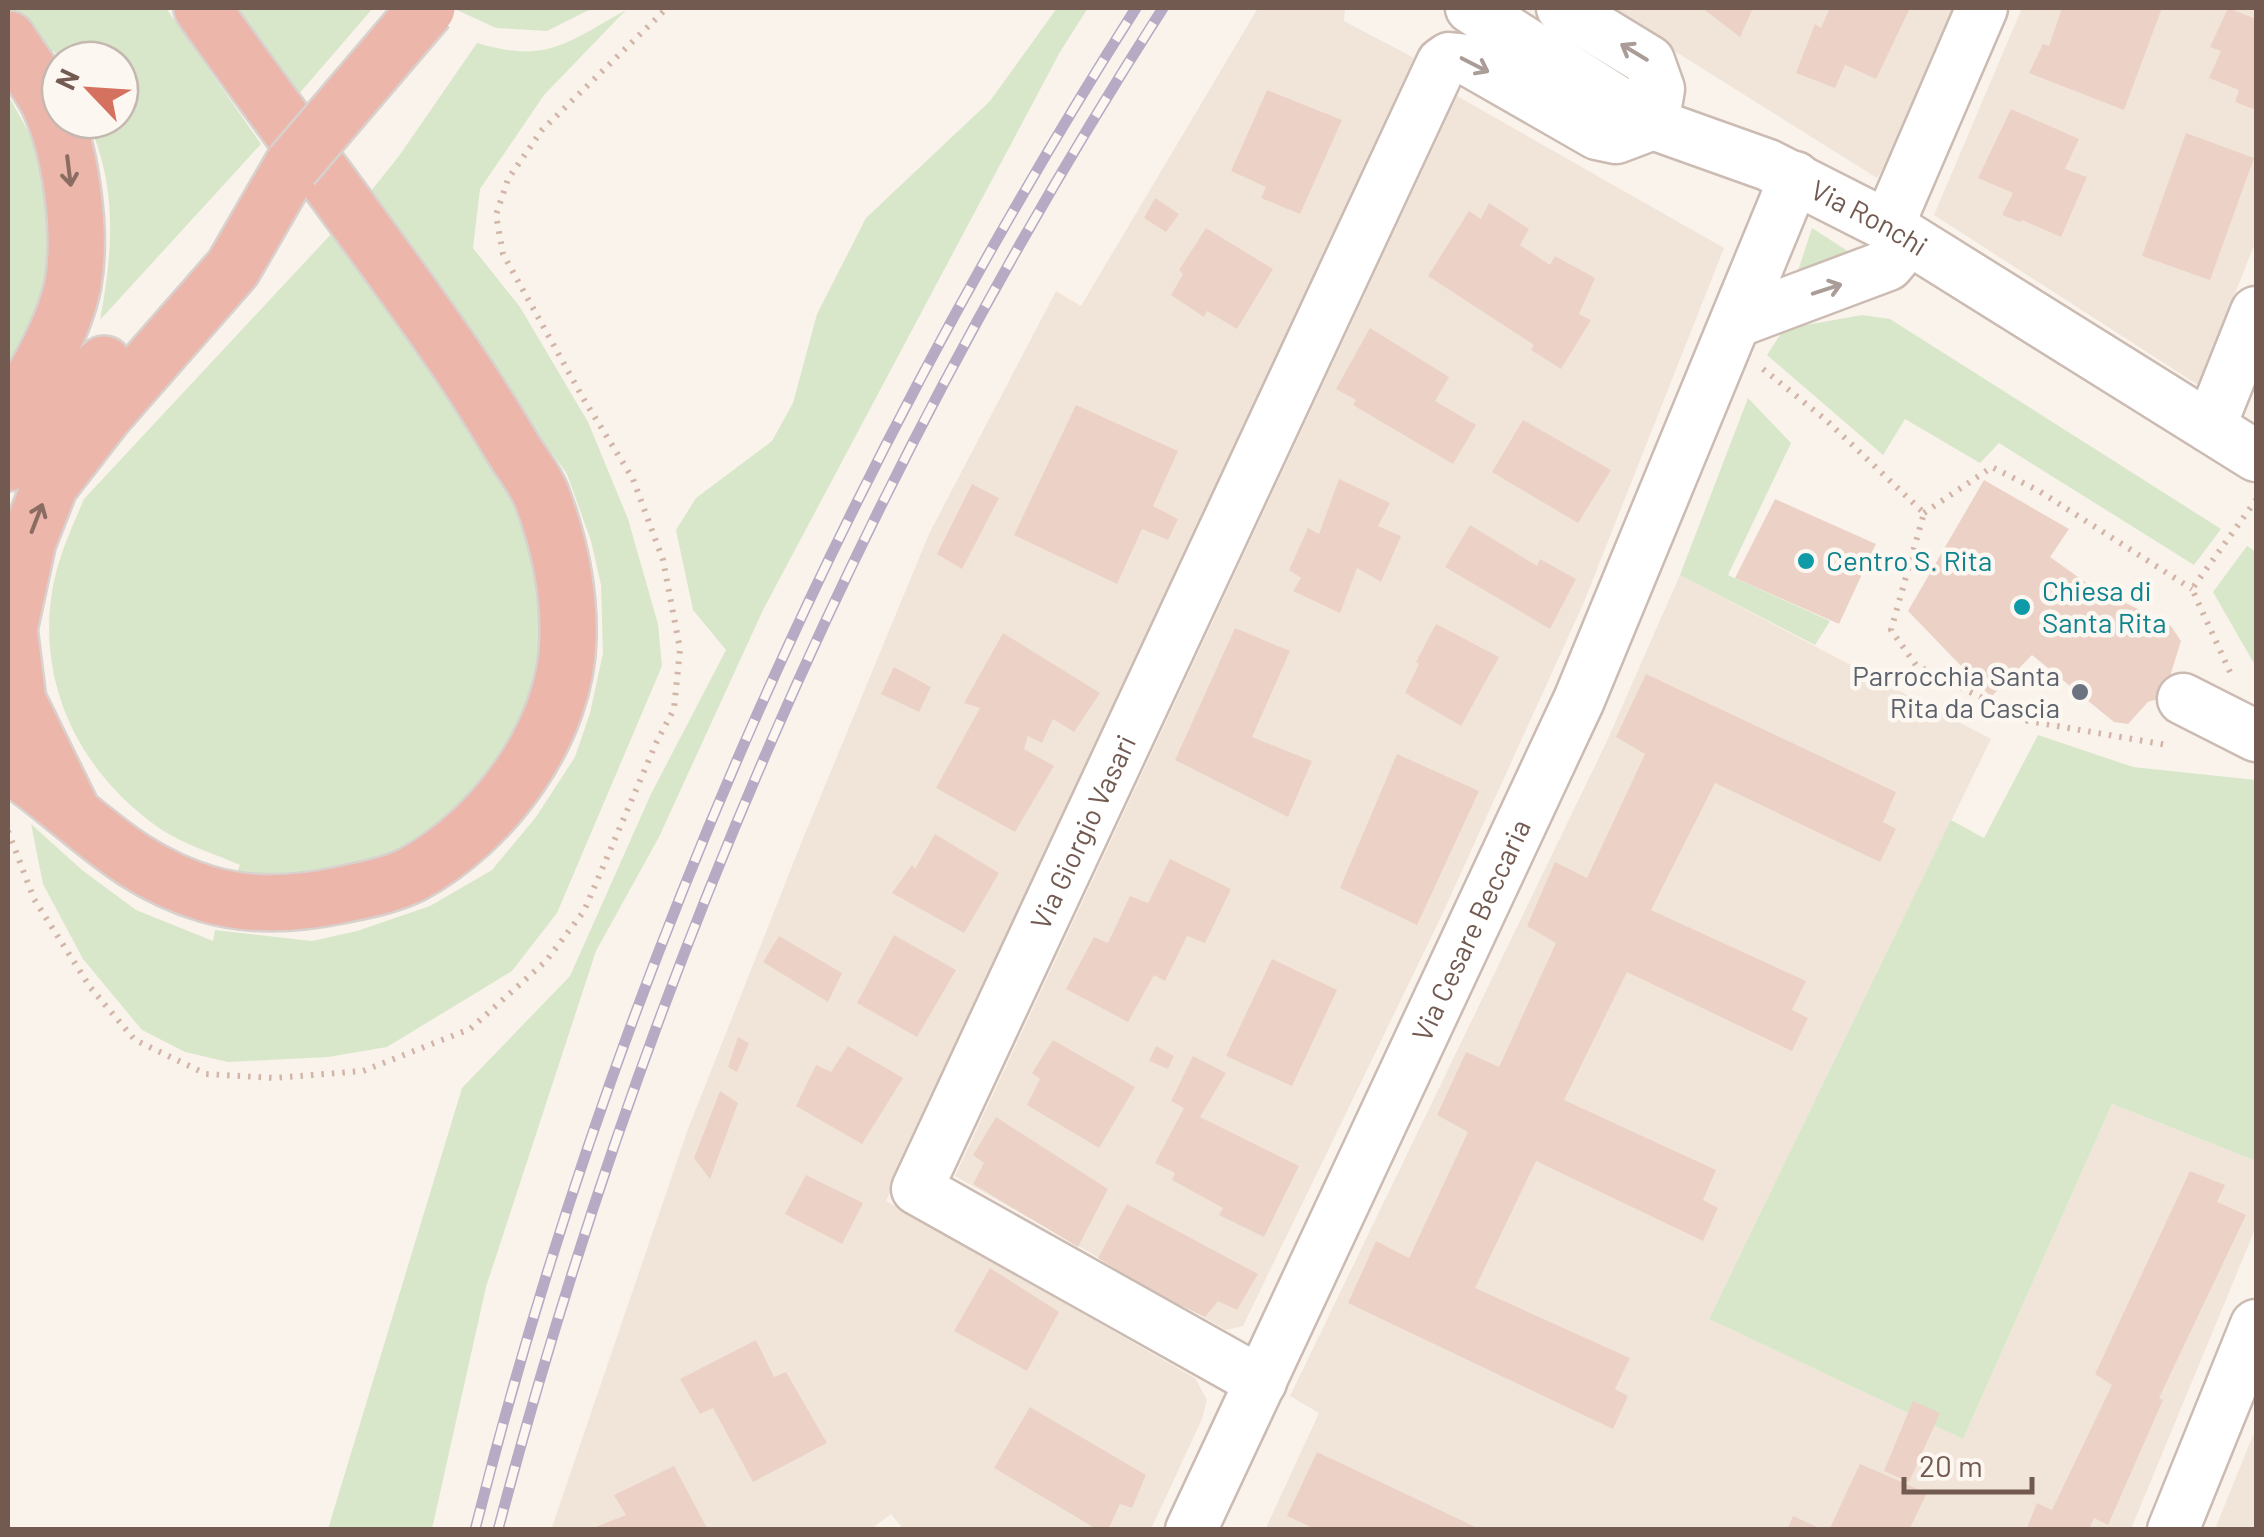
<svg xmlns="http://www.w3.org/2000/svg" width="2264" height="1537" font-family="Barlow,sans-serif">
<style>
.residential{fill:#f1e5da}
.green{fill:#d8e7ca}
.building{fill:#ecd2c6}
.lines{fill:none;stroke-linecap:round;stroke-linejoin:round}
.minor-casing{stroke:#cbbbb2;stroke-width:55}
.highway-casing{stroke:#d8d1ce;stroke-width:60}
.path{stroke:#d2b5a8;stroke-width:6;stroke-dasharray:2.5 8;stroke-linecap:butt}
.minor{stroke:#fff;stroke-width:50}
.highway{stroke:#ecb6aa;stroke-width:55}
.rail-casing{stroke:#b6aac4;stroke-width:11}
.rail{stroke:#fdf7f1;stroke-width:8;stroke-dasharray:22;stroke-linecap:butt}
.highway-bridge-casing{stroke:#d8d1ce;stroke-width:60;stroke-linecap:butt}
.highway-bridge{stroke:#ecb6aa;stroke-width:55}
.oneway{stroke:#aa9c97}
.oneway2{stroke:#8a6c63}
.culture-dot{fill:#0f9aa8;stroke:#fdf7f1;stroke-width:4}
.worship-dot{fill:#6b7280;stroke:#fdf7f1;stroke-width:4}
.labels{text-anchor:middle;stroke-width:9;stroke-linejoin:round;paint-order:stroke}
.street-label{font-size:28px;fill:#725a51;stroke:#fdf7f1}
.culture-label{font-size:28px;fill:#0d838f;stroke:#fdf7f1;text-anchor:start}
.worship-label{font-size:28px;fill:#5b616d;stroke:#fdf7f1;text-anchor:end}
</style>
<rect width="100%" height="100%" fill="#faf3eb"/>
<!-- residential -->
<g class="residential">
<polygon points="1258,8 1345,8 1344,21 1414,58 886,1201 1195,1378 1207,1400 1202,1419 1151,1529 903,1529 891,1514 875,1526 876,1530 551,1530 688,1129 800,846 929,534 1056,291 1081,306"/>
<polygon points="1606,8 1956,8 1892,153 1877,178"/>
<polygon points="2022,8 2256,8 2256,241 2198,385 1934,215"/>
<polygon points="1457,96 1724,248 1584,602 1441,917 1243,1326 1226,1330 955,1176"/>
<polygon points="1680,575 1991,739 1709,1319 1963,1439 2112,1104 2256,1161 2256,1227 2131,1529 1265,1530 1319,1413 1290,1396 1606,743"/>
<polygon points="2256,1428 2256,1529 2215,1529"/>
</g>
<!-- green -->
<g class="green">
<path d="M9 8H166L261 144 100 320C113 251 118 185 87 120H120V60H60V63L54 51 45 53Z"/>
<polygon points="234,8 373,8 298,95"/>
<polygon points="460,8 593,8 547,31 496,28 457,10"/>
<polygon points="1057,8 1088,8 1060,52 763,610 659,837 596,951 486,1287 432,1529 328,1529 462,1088 570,976 651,794 726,650 693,610 676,530 696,498 772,441 793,403 817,314 866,218 990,101"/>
<path d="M626 10 544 95 480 189 473 248 520 307 588 422 628 519 658 624 662 666 557 913 512 971 387 1047 328 1057 228 1062 185 1052 142 1030 83 959 43 884 31 824 82 870 136 910 213 941 215 930 312 941 357 931 430 906 492 870 536 817 575 757 590 713 603 653 601 585 591 541 567 474 367 196 399 156 477 43C547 64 566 43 626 10Z"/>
<polygon points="8,95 41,154 53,214 48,279 34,327 8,370"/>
<polygon points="1812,228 1860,259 1792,289"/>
<path d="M333 232C373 288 412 344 451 400 478 438 511 478 525 524 565 650 524 778 406 844 390 854 370 864 351 869 315 879 274 875 237 872L240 865C215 854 185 845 162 830 81 775 35 684 53 586 59 555 72 527 84 499Z"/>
<polygon points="1862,315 1890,319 2221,529 2194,565 1999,443 1980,463 1905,419 1883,455 1767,355 1784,329"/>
<polygon points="1748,398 1791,443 1728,575 1830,621 1815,645 1680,575"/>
<polygon points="2247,546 2256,552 2256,667 2213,592"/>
<polygon points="2038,735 2133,767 2256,780 2256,1161 2112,1104 1963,1439 1709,1319 1951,820 1984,838"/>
</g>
<!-- building -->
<g class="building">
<polygon points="1702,8 1753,8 1740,37"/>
<polygon points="1830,8 1910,8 1876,79 1845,65 1835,88 1796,73 1815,24 1821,28"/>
<polygon points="2062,8 2162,8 2124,110 2029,73 2043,44 2049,46"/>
<polygon points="2228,8 2256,19 2256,110 2235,102 2239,90 2209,78 2221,51 2210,47"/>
<polygon points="1267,90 1342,120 1300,214 1261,198 1266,187 1231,171"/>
<polygon points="2011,109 2079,139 2065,169 2087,177 2061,237 2022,220 2020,222 2002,215 2013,193 1978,178"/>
<polygon points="2186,133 2254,158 2210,280 2142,256"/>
<polygon points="1155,198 1179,214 1166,232 1144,218"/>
<polygon points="1489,203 1529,229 1520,245 1550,265 1555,256 1595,278 1579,314 1591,320 1561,369 1531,350 1534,345 1428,276 1469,211 1481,219"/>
<polygon points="1206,228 1273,269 1237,329 1207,311 1204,317 1171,295 1183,274 1179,270"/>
<polygon points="1370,328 1449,377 1435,401 1476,425 1453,464 1353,405 1356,400 1336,389"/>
<polygon points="1076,405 1178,451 1153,506 1178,519 1168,540 1142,529 1117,584 1014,535"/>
<polygon points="1523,420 1611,470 1578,523 1492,472"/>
<polygon points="1339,479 1390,503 1378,526 1401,536 1381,582 1357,568 1340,613 1293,591 1301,578 1289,570 1308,528 1319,534"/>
<polygon points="1984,480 2069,529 2050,557 2085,582 2171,626 2181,641 2171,673 2176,710 2158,699 2148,702 2128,724 2114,722 2032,655 1991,697 1908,611"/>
<polygon points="972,484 999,498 962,569 937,554"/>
<polygon points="1775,499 1876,544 1839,624 1735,578"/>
<polygon points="1470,525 1537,566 1540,559 1576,579 1550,629 1445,567"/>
<polygon points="1436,624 1499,657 1461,726 1405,693 1419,664 1416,662"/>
<polygon points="1235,628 1290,651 1252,737 1312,761 1288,817 1175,760"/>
<polygon points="1003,633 1100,693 1074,732 1053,719 1042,743 1028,736 1024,749 1054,766 1015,832 936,788 980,708 964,703"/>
<polygon points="894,667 931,687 919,712 881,694"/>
<polygon points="1646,674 1896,792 1883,822 1896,829 1880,862 1715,783 1651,910 1806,981 1792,1010 1808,1018 1792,1051 1627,972 1564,1100 1716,1170 1703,1200 1718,1208 1703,1241 1536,1161 1475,1288 1630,1358 1615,1389 1628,1396 1613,1429 1348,1303 1376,1241 1409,1258 1468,1132 1437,1115 1466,1052 1499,1067 1556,943 1527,926 1555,862 1587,878 1645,754 1616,737"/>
<polygon points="1397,754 1479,791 1417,925 1340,888"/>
<polygon points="935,834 999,873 964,933 892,893 912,865 915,869"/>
<polygon points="1170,859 1231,889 1205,943 1187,936 1165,981 1154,975 1128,1022 1066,989 1094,937 1108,943 1130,896 1148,903"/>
<polygon points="894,935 956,970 917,1037 857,1003"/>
<polygon points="779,936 842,973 828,1002 763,962"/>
<polygon points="1272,959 1337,990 1292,1086 1226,1056"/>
<polygon points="738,1037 749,1043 737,1072 728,1067"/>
<polygon points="1053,1040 1135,1087 1099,1148 1027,1105 1040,1079 1032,1073"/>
<polygon points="848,1046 903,1078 862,1144 796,1106 816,1065 831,1072"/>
<polygon points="1156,1046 1174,1056 1168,1069 1149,1061"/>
<polygon points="1193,1056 1226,1073 1200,1117 1299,1166 1264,1237 1219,1215 1223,1208 1172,1180 1175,1173 1155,1163 1184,1108 1171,1101"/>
<polygon points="720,1091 738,1103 710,1179 694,1158"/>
<polygon points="996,1117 1108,1189 1078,1247 973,1184 984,1163 973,1155"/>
<polygon points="2190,1171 2225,1185 2217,1202 2246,1215 2159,1398 2163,1400 2108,1525 2094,1518 2089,1530 2026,1530 2037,1503 2052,1510 2112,1385 2095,1374"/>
<polygon points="806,1175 863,1203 842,1244 785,1214"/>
<polygon points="1127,1204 1258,1274 1237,1310 1218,1301 1205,1317 1152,1292 1098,1258"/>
<polygon points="990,1268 1059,1312 1027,1371 954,1331"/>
<polygon points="756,1340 774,1377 786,1372 827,1443 753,1482 713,1408 700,1414 680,1379"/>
<polygon points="1913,1401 1940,1413 1909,1482 1884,1471"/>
<polygon points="1030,1407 1146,1475 1132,1508 1120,1504 1108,1530 1098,1530 994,1468"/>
<polygon points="1317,1452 1482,1530 1317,1530 1287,1516"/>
<polygon points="1860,1464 1927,1493 1909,1530 1829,1530"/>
<polygon points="674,1466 708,1530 588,1530 626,1515 614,1495"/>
<polygon points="1793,1516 1824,1530 1787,1530"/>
</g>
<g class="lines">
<!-- minor casing -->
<g class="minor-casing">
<g id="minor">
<path id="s1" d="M1471 8 1653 124 1768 165 1888 226 2256 456"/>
<polyline points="1562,8 1649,61 1659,89 1653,124"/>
<polyline points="1888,226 1982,8"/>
<polyline points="1736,322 1888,265 1909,240"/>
<polyline points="2210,427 2256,312"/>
<polyline points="2183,699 2256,736"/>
<path id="s2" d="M1261 1382 917 1189 1442 63 1449 58 1468 60 1597 134 1616 138 1653 124"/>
<path id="s3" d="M1191 1530 1579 700 1795 177"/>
<polyline points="2173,1530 2256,1325"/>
</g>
</g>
<!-- highway casing -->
<g class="highway-casing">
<g id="highway">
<path d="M8 39C21 60 38 81 49 103 71 150 82 232 73 284 65 324 35 383 8 413"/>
<polyline points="8,463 104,364"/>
<path d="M8 769 25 776C88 822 129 871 207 894 250 907 298 904 341 895 364 890 392 885 413 874 494 830 567 732 568 637 569 589 559 542 542 497 536 481 524 466 515 452 494 417 473 383 450 350 370 234 283 123 202 8"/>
<polyline points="70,807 18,701 9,629 28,541 50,485 105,414 233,268 292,166"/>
</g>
</g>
<!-- path -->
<g class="path">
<polyline points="1763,369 1826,420 1924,513 1891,630 1916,665 2028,721 2167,745"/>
<polyline points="1924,513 1992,467 2039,491 2192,589"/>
<polyline points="2230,672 2192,589 2256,500"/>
<polyline points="8,831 34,899 90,987 135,1040 206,1074 274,1078 363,1071 470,1029 546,961 584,911 657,741 674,709 680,649 663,560 633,479 583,398 503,254 496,215 508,179 542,130 667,8"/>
</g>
<!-- minor -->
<use href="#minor" class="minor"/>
<!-- highway -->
<use href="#highway" class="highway"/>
<!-- rail casing -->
<g class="rail-casing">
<g id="rail">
<path d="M475 1530C611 989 838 478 1136 8"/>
<path d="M498 1530C640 990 862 477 1163 8"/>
</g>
</g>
<!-- rail -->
<use href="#rail" class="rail"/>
<!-- highway-bridge casing -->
<g class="highway-bridge-casing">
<polyline id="highway-bridge" points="292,166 427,8"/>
</g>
<!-- highway-bridge -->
<use href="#highway-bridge" class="highway-bridge"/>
</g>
<!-- one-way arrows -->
<defs><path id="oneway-shaft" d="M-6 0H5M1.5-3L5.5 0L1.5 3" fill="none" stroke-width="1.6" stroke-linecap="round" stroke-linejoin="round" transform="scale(2.5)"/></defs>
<g class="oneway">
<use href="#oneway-shaft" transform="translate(1634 52) rotate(-149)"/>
<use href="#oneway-shaft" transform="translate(1475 65) rotate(27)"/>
<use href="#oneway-shaft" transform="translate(1827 289) rotate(-18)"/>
</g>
<g class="oneway2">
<use href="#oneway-shaft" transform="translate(69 171) rotate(83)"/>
<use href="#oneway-shaft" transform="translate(37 518) rotate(-69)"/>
</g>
<!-- markers -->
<g class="culture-dot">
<circle cx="1806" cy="561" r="10"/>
<circle cx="2022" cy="607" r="10"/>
</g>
<circle class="worship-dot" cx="2080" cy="692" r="10"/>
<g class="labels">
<!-- street labels -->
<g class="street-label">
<text dy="10" stroke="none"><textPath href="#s1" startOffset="452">Via Ronchi</textPath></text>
<text dy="10" stroke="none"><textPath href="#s2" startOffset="788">Via Giorgio Vasari</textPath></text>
<text dy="10" stroke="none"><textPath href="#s3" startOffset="662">Via Cesare Beccaria</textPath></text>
</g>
<!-- culture labels -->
<g class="culture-label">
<text x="1826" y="571">Centro S. Rita</text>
<text x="2042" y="601">Chiesa di<tspan x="2042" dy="32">Santa Rita</tspan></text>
</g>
<!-- worship labels -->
<g class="worship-label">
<text x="2060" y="686">Parrocchia Santa<tspan x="2060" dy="32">Rita da Cascia</tspan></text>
</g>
</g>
<!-- border -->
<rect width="2264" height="1537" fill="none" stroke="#725a51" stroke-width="20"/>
<!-- north arrow -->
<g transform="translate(90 90) rotate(295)"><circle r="48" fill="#fdf7f1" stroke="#c5b8b1" stroke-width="2.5"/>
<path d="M0-8L18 38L0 25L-18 38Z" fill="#d5715f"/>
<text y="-15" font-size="28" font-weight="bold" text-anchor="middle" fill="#725a51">N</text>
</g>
<!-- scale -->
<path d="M1904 1477v15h128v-15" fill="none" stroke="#725a51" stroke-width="5"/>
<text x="1919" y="1477" font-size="30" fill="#725a51" stroke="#fdf7f1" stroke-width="8" paint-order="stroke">20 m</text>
</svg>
